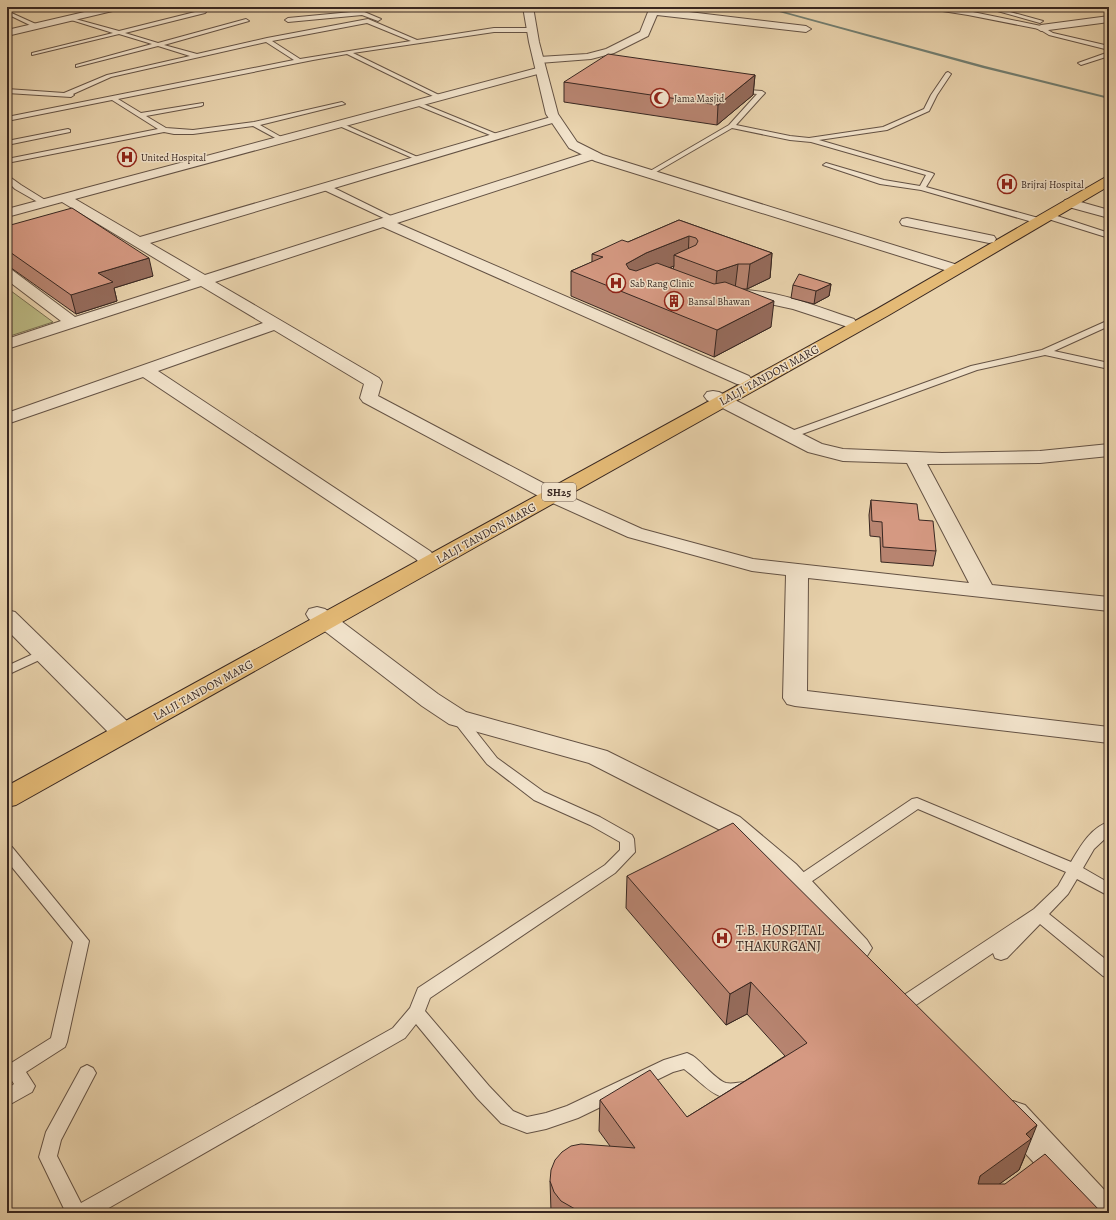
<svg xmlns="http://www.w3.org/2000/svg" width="1116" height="1220" font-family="Alegreya,serif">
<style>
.green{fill:#bcbb85;stroke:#7a7153}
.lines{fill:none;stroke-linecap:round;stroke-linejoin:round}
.stream{fill:#727e71;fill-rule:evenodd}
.service-casing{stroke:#645244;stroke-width:2}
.minor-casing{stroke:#645244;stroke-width:2}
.tertiary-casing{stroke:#645244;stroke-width:2}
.primary-casing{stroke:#382721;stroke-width:2}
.service{fill:#f1e2ca;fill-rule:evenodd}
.minor{fill:#f1e2ca;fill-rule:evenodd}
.tertiary{fill:#f1e2ca;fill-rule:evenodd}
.primary{fill:#e4ba76;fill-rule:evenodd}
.wall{fill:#b78470;stroke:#382721;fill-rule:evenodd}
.shaded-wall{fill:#956b5b;stroke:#382721}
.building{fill:#d59982;stroke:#382721}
.labels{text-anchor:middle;stroke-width:3;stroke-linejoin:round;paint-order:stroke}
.far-poi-label{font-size:10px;fill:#382721;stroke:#f1e2ca;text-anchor:start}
.shield{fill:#f1e2ca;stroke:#705f54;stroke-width:1}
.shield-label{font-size:11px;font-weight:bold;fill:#382721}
.street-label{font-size:12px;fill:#382721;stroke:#f1e2ca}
.near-poi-label{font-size:14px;fill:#382721;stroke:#f1e2ca;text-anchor:start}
</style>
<rect width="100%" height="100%" fill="#e9d3ad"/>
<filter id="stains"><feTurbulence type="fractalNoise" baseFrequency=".005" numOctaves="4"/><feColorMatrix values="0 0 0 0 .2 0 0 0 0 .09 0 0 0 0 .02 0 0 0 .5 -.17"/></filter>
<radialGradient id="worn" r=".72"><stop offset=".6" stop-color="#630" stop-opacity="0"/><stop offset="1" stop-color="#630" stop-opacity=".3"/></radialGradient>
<!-- green -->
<polygon class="green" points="7,288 53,322 7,337"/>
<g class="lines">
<!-- stream -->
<polygon class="stream" points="761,7 767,7 985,66 1109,97 1109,99 983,68"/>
<!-- service casing -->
<g class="service-casing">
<g id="service">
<polygon points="7,7 56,7 53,9 7,11 38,25 39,26 36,28 7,14"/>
<polygon points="89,7 98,7 106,10 103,12"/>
<polygon points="917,7 932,7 968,11 1041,26 1053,33 1109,46 1109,50 1049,35 1039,29 968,15"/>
<polygon points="983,7 992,7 1043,21 1040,23"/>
<path d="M203 10 206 12 205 13 125 33 158 43 246 19 249 21 164 45 197 54 267 38 368 19 417 40 494 28H532L535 30 532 32H494L353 53 441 96V98L439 99 347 54 313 60 118 99 141 113 203 103V105L201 106 146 116 166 128 193 130 254 122 342 102 345 104 260 125 283 138V140H279L253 126 193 134H174L164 132 7 163V159L158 129 112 100 7 121V117L294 60 266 42 111 77 73 94 74 95 71 97 7 93V89L64 93 107 75 190 56 158 46 76 67V65L152 44 119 34 32 55V53L113 33 68 19V17L119 31ZM367 23 411 41 300 59 272 41Z"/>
<polygon points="362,11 381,19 378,21 362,15 288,22 285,20 288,18"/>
<polygon points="1109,52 1109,56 1081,65 1078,63"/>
<polygon points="948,72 951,74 937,95 929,111 887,130 819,140 932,173 934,174 926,187 1042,219 1042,223 1036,223 921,190 880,184 823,165 826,163 884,180 920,186 926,175 811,142 790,140 732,128 651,175 645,174 729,125 757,94 737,92 735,91 735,89 762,91 765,93 736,125 790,136 809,138 883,127 924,109 931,95 946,73"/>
<polygon points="416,101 499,135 500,136 495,137 414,104 414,102"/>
<polygon points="337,123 341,123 422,159 417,160 337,125"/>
<polygon points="68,129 70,130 70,132 7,145 7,141"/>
<polygon points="7,175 21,185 50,203 46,205 43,205 15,189 7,181"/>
<polygon points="322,185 328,185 397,219 393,221 390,221 322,189"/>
<polygon points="1045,214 1051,214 1109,233 1109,238 1045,218"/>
<polygon points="1109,320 1109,326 1054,351 1109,363 1109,369 1045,355 977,370 794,437 786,437 785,435 786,433 971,366 1042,350"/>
<polygon points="44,649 48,650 50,653 48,656 7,675 7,666"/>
<path d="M458 714 463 715 497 758 544 792 600 817 632 835 634 839 635 852 615 873 430 998 425 1011 489 1086 513 1111 527 1117 546 1113 567 1106 664 1060 687 1053 693 1056C702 1062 716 1080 726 1083 735 1085 742 1080 751 1083L754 1089 751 1095C718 1107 708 1087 684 1069L673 1072 578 1118 546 1129 527 1133 501 1123 477 1098 416 1024 405 1038 100 1213H66L39 1157 46 1132 81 1068 87 1065 93 1068 96 1073 61 1140 57 1156 81 1203 393 1028 410 1008 418 988 605 865 620 850V842L590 825 534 800 487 764 451 718 453 715Z"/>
<path d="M917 798 1071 862C1080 847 1091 827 1109 822V835L1094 849 1083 868 1109 883V896L1077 879 1068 894 1049 914 1109 962V978L1103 976 1040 924 1007 958 1001 960 995 958 993 953 913 1007 907 1009 901 1007 899 1002 901 997 1034 909 1058 886 1066 872 918 809 802 888 797 890 792 888 789 884 792 880 912 799Z"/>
<polygon points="7,845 12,847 89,941 67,1042 65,1047 26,1072 35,1086 32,1092 7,1106 7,1089 14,1084 7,1073 8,1065 51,1038 73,942 7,861"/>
</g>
</g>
<!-- minor casing -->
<g class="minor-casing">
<g id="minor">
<polygon points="106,7 123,7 121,9 7,36 7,30"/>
<polygon points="653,9 664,9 806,26 811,29 806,32 657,15 648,36 614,53 591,59 539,63 534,60 539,57 587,54 606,49 640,32 648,12"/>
<polygon points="1109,16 1109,22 1041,31 1036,28 1041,25"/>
<path d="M541 67 545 68 546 70 545 72 75 199 140 237 551 117H559L561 119 559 121 150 243 205 275 589 152H597L599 155 597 158 397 223 749 376 752 380 749 384 743 385 737 384 383 227 215 282 379 378 382 382 378 396 560 492 642 529 753 559 969 583 907 463 843 461 808 452 707 400 704 396 707 392 713 391 719 392 822 444 843 449 942 453 1040 451 1109 444V456L1040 463 927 464 992 585 1109 597V611L808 578 807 691 1109 727V743L795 706 787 704 783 698 786 575 752 571 628 537 546 500 363 402 360 398 364 384 274 330 158 371 430 551 442 563 438 567C427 570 423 567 416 559L143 377 7 424V413L263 323 201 286 7 349V339L61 321 7 280V269L12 270 75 317 191 280 62 202 7 217V209Z"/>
<polygon points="1070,199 1109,210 1109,218 1065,206 1063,203 1065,200"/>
<polygon points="907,218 989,235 994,236 996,239 994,242 989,243 902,225 900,222 902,219"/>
<path d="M739 290C778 290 817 307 854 319L856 322 854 325 848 327 793 309 752 300 734 298 731 295 734 292Z"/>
<polygon points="317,607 325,609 438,694 466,712 607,751 740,817 796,864 867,940 872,948 867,956 857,960 847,956 776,878 722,831 589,763 449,724 422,706 309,619 306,614 309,609"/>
<polygon points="7,610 15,612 133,727 136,733 133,739 124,741 115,739 7,630"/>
<polygon points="1013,1101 1025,1105 1109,1195 1109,1213 1080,1213 1001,1127 997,1116 1001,1105"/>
</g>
</g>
<!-- tertiary casing -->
<g class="tertiary-casing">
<polygon id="tertiary" points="523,7 533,7 539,42 558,114 577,142 603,155 961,266 963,269 961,272 956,273 951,272 595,161 569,148 546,114 529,42"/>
</g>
<!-- primary casing -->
<g class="primary-casing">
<polygon id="primary" points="1109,177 1109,186 889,315 16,805 7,807 7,786 877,309 1104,178"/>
</g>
<!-- service -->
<use href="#service" class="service"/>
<!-- minor -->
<use href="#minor" class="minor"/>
<!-- tertiary -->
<use href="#tertiary" class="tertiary"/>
<!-- primary -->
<use href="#primary" class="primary"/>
</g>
<!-- wall -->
<g class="wall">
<polygon points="755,75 753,95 717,125 564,102 564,82"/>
<path d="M679 220 772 253 770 278 747 289H741L771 327 714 357 571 296V271L592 262V254L628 242ZM674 266 673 269 670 267H671Z"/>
<polygon points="7,226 153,276 114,288 117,301 76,314 7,265"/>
<polygon points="831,284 829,296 814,304 791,298 793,285"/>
<polygon points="871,500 919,520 936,551 933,566 881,562 880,537 870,536 869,515"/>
<polygon points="627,876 1025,1156 1019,1170 999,1184 1102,1213 551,1213 551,1211 550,1181 610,1146 599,1131 600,1100 687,1117 785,1056 747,1014 726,1025 626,908"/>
</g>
<!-- shaded-wall -->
<g class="shaded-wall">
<polygon points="755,75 753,95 717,125 718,105"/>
<polygon points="689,236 688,260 674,255 674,266 645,277 625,289 626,264 646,253"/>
<polygon points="772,253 770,278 747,289 750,264"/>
<polygon points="149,258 153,276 114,288 117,301 76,314 71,295 98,273"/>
<polygon points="738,264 735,289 715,296 717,271"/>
<polygon points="831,284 829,296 814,304 816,291"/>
<polygon points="774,301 771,327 714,357 717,330"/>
<polygon points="751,982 747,1014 726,1025 730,994"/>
<polygon points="1037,1125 1019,1170 969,1206 980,1176 1026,1134"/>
</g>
<!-- building -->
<g class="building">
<polygon points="608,54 755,75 718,105 564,82"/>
<polygon points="72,208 149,258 98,273 113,282 71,295 7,250 7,226"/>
<polygon points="679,220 772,253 750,264 738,264 717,271 674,255 696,245 698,241 696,238 689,236 646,253 626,264 629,269 636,271 657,263 714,284 725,282 774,301 717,330 571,271 603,257 592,254 622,240 628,242"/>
<polygon points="799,274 831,284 816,291 793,285"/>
<polygon points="871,500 917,504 919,520 933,521 936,551 883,547 882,522 872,521"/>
<polygon points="733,823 1037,1125 1026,1134 1031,1139 980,1176 978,1184 1005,1184 1045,1154 1102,1213 582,1213 561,1201 554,1192 550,1181 551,1170 555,1160 562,1152 571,1146 581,1144 635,1148 600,1100 650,1070 687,1117 807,1043 751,982 730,994 627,876"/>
</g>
<!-- icons -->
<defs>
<g id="mosque-ring" transform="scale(1)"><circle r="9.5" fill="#f1e2ca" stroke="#8f2418" stroke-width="1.5"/><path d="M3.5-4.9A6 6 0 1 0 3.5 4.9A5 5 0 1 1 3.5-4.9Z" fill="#8f2418"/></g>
<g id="hospital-ring" transform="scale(1)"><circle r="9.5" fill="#f1e2ca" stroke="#8f2418" stroke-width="1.5"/><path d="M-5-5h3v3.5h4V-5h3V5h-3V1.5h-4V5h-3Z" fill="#8f2418"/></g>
<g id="building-ring" transform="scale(1)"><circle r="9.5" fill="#f1e2ca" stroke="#8f2418" stroke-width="1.5"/><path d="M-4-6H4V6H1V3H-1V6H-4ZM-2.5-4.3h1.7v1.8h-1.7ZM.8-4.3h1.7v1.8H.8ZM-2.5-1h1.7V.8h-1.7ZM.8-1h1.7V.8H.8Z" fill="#8f2418"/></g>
</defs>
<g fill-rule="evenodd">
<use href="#mosque-ring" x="660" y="98"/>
<use href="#hospital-ring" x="127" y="157"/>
<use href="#hospital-ring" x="1007" y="184"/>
<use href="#hospital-ring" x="616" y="283"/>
<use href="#building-ring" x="674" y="301"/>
<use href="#hospital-ring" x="722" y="938"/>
</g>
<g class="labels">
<!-- far-poi labels -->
<g class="far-poi-label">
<text x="674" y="102">Jama Masjid</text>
<text x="141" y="161">United Hospital</text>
<text x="1021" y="188">Brijraj Hospital</text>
<text x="630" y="287">Sab Rang Clinic</text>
<text x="688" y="305">Bansal Bhawan</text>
</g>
<!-- shield labels -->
<rect class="shield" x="542" y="483" width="34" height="18" rx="3"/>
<g class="shield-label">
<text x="559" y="496">SH25</text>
</g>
<!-- street labels -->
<g class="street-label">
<text transform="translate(769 375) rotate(-29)" y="4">LALJI TANDON MARG</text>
<text transform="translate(486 533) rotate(-29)" y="4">LALJI TANDON MARG</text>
<text transform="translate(203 690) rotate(-29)" y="4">LALJI TANDON MARG</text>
</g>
<!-- near-poi labels -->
<g class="near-poi-label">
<text x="736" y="935">T.B. HOSPITAL<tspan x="736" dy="16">THAKURGANJ</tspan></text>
</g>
</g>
<!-- margin -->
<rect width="1116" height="1220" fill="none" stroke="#e9d3ad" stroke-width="24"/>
<rect x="8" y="8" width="1100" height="1204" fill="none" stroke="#382721" stroke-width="2"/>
<rect x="12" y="12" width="1092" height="1196" fill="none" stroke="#382721"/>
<rect width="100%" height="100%" filter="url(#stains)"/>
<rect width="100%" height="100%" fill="url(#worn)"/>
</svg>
